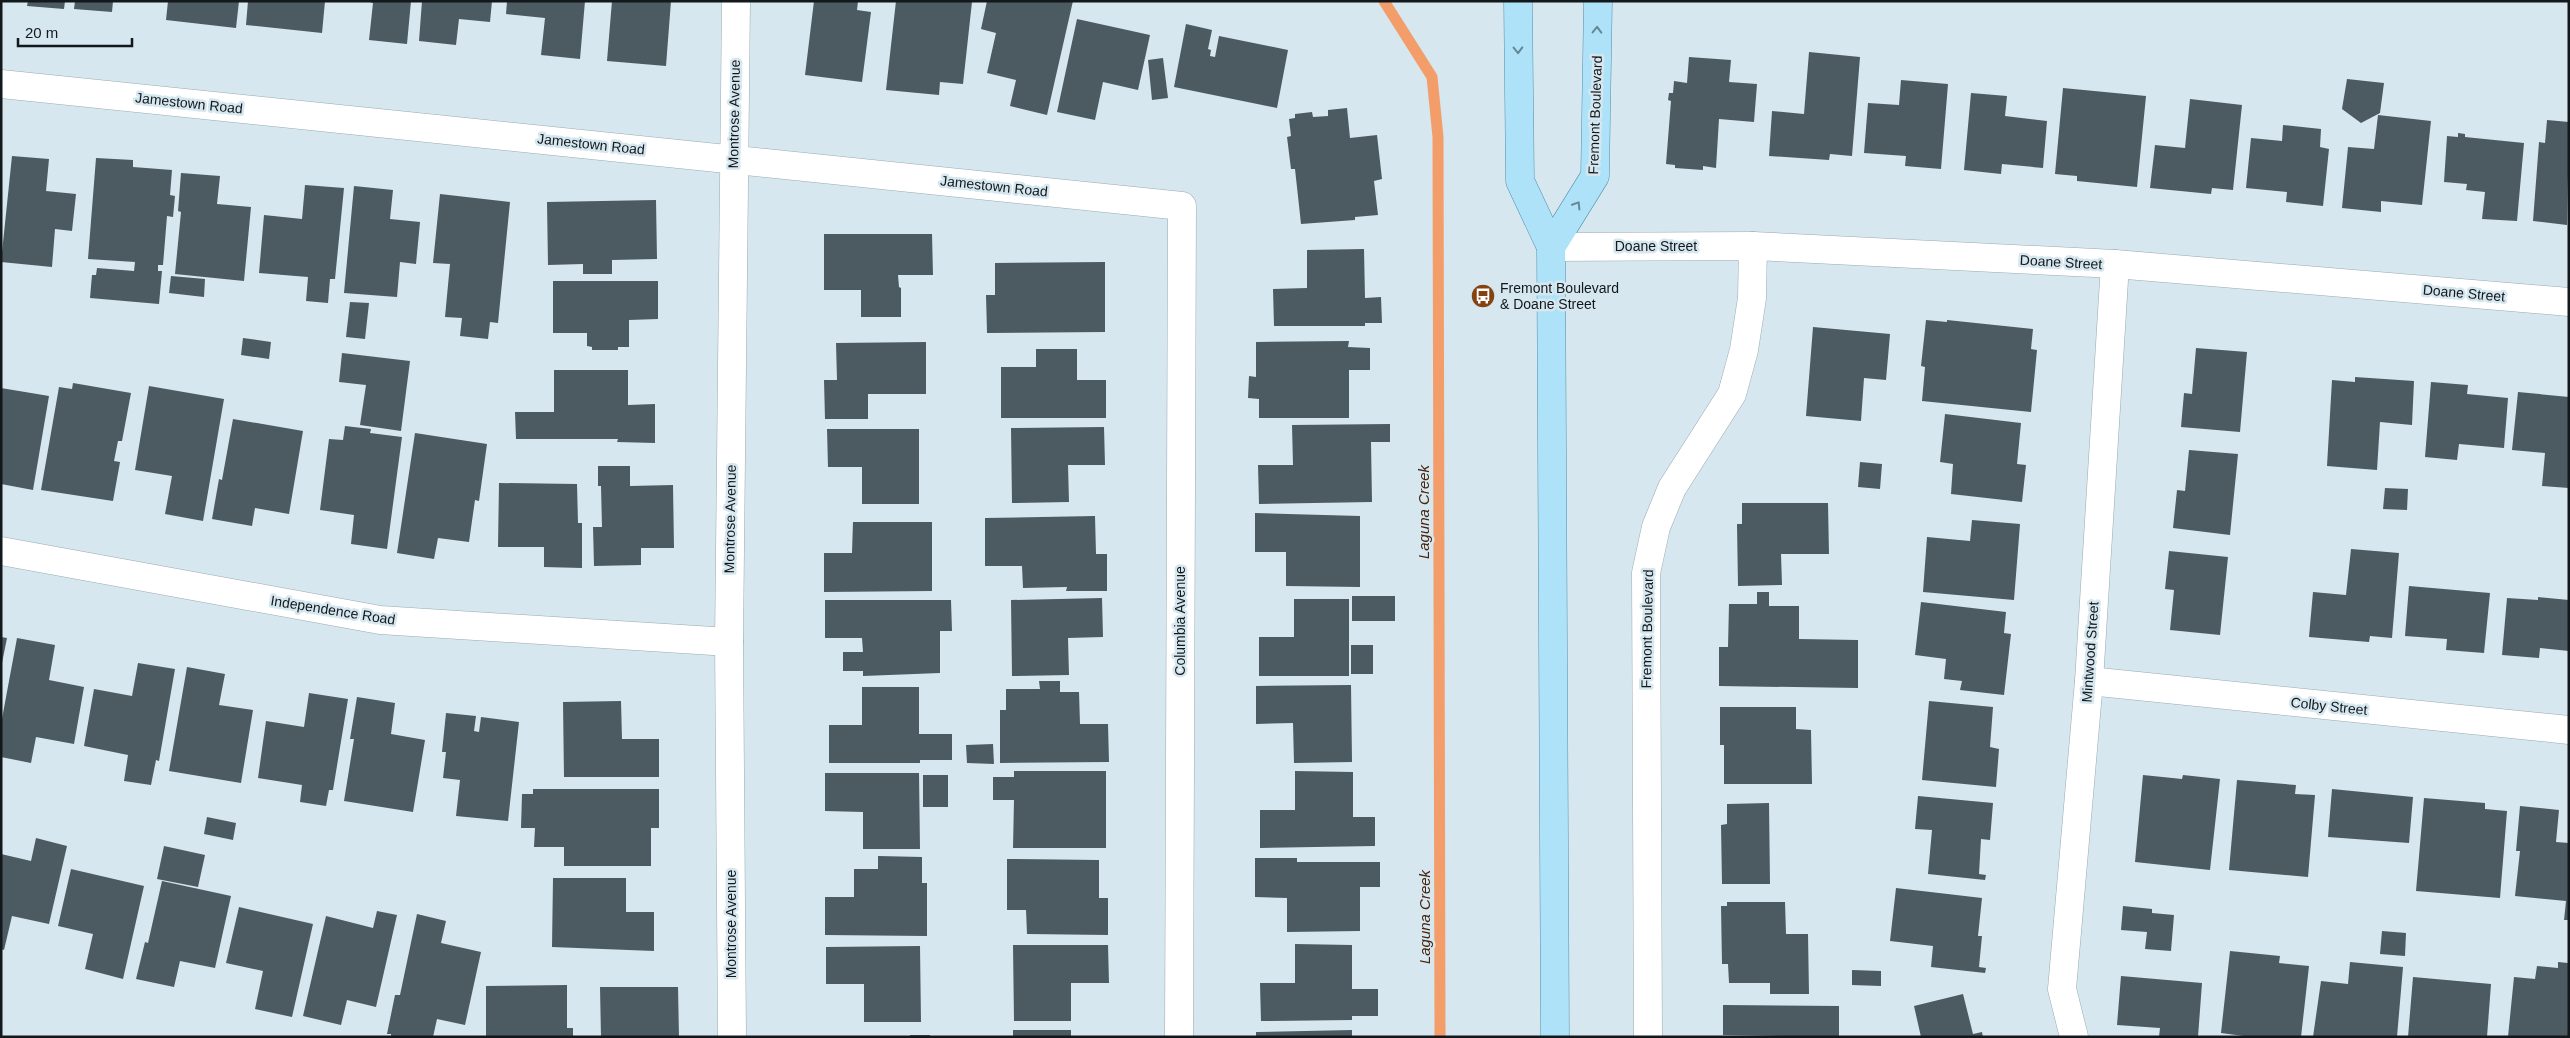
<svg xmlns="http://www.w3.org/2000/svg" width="2570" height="1038" font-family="Helvetica,sans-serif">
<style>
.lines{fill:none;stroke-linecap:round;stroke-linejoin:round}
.stream{stroke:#f39e6a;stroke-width:11}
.building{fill:#4c5b61}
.minor-casing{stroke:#9aaab1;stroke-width:29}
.major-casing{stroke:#548fa9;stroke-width:29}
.minor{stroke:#fff;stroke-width:28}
.major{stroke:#ade2f9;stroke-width:28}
.oneway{stroke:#678795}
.labels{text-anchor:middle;stroke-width:5;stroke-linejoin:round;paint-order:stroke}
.street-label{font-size:14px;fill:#12181b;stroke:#d6e7ef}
.poi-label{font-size:14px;fill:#12181b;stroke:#d6e7ef;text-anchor:start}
.water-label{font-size:15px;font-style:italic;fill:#46240e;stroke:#d6e7ef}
</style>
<rect width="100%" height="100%" fill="#d6e7ef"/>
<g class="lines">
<!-- stream -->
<polyline class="stream" points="1384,1 1432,77 1438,137 1440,1037"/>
</g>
<!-- building -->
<g class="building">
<polygon points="28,1 65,1 64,9 27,6"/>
<polygon points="75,1 113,1 112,12 74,9"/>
<polygon points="168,1 239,1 236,28 166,20"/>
<polygon points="248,1 325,1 322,33 246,25"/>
<polygon points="366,1 411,1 407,44 369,40 373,3"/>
<polygon points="422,1 492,1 490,22 459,19 456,45 419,41"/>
<polygon points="507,1 585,1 580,59 541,55 545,18 506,14"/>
<polygon points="612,1 671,1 666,66 607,61"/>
<polygon points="814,1 858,1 857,10 871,12 862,82 805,75"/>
<polygon points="896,1 972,2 963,84 940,82 939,95 886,90"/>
<polygon points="987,1 1073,1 1047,115 1010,106 1016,80 987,73 996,33 981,29"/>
<polygon points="1077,19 1150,35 1138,90 1103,82 1095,120 1057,112"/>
<polygon points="1186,24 1212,30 1208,49 1211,50 1210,56 1215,57 1219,36 1288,50 1277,108 1174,87"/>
<polygon points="1809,52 1860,57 1852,156 1830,154 1829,160 1769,156 1772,111 1804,114"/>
<polygon points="1689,57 1731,60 1729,82 1757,84 1754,122 1719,119 1716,168 1703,166 1703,170 1675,168 1675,165 1666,164 1671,101 1668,100 1669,93 1673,93 1674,81 1687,83"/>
<polygon points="1163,58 1168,98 1152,100 1148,60"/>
<polygon points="2347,79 2384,83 2380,113 2361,123 2342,109"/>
<polygon points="1901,80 1948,84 1941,169 1905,166 1906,156 1864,153 1868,103 1899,105"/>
<polygon points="2063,88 2146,96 2137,187 2077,181 2077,176 2055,174"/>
<polygon points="1971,93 2007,96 2005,116 2047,121 2043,168 2002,164 2001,174 1964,170"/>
<polygon points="2190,99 2242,105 2233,190 2212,188 2211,194 2150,188 2155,145 2185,148"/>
<polygon points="1347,108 1350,138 1377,135 1382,179 1374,181 1378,215 1355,217 1355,220 1301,224 1295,169 1291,169 1287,137 1291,136 1289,119 1295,118 1295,114 1312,112 1313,117 1328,116 1328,110"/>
<polygon points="2378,115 2431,121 2422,205 2381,201 2381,212 2342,208 2348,147 2374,149"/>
<polygon points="2547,120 2569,122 2567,225 2533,221 2539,142 2545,143"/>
<polygon points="2283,125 2321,129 2320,147 2329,149 2323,206 2286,202 2287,192 2246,188 2251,138 2282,141"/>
<polygon points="2458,133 2465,134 2465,137 2524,143 2517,221 2482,219 2485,192 2466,190 2467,184 2444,182 2447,136 2458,137"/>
<polygon points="12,156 49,159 46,191 76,194 72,231 55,229 52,267 1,262"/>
<polygon points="96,158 133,160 133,167 172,170 170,195 175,196 173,217 167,216 163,265 158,265 158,271 162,271 159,304 90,298 92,275 96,275 97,268 134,271 135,262 88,259"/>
<polygon points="181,173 220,176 217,204 251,207 244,281 175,274 181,212 178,211"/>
<polygon points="305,185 344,188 335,279 330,279 328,303 306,301 308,277 259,273 264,215 302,219"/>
<polygon points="354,186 393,190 390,219 420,222 416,264 400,262 397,297 344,293"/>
<polygon points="440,194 510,202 498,323 490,322 488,339 460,336 462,318 445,317 450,264 433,263"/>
<polygon points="656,200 657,259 612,260 612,274 583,274 583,264 548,265 547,202"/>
<polygon points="824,234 932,234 933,275 898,275 899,287 901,288 901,317 861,317 861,290 824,290"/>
<polygon points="1364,249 1365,298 1381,297 1382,323 1365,323 1365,326 1274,326 1273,289 1307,288 1307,250"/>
<polygon points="1105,262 1105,332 987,333 986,295 995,295 995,263"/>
<polygon points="171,276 205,279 204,297 169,293"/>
<polygon points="553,281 658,281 658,319 629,320 629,347 618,347 618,350 592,350 592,347 587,346 587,333 553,333"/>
<polygon points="350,302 369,303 365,339 346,337"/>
<polygon points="1926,320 1947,322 1947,320 2033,329 2031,349 2037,350 2031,412 1922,401 1925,367 1921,366"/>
<polygon points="1813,327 1890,334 1886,380 1864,378 1861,421 1806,416"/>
<polygon points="243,338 271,342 269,359 241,355"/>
<polygon points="1349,341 1348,347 1370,348 1370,370 1349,370 1349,418 1259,418 1259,399 1248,398 1249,376 1256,377 1256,342"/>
<polygon points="926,342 926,394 868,394 868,419 825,419 824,380 837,380 836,343"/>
<polygon points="2196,348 2247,352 2240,432 2181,427 2184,393 2192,394"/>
<polygon points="1036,349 1077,349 1077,380 1106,380 1106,418 1001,418 1001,367 1036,367"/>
<polygon points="342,353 410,361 401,431 360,425 366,385 339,382"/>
<polygon points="554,370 628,370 628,405 655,404 655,443 617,442 618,439 516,439 515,412 554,412"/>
<polygon points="2355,377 2414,381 2412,425 2380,422 2377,470 2327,466 2332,380 2355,382"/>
<polygon points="2431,382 2468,385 2467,394 2508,398 2504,448 2459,444 2457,460 2425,457"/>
<polygon points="73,383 131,393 122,441 118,441 114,461 120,462 113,501 41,490 59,387 72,389"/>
<polygon points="149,386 224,399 203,521 165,514 172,476 135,470"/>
<polygon points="1,388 49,396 33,490 1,484"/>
<polygon points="2518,392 2569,397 2569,488 2542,486 2545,453 2512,450"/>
<polygon points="1945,414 2021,423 2017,464 2026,465 2022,502 1951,494 1953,464 1940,462"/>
<polygon points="233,419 303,431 289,514 255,508 252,526 212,519 219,479 222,480"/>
<polygon points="1390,424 1390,442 1371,442 1372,502 1259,504 1258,465 1293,465 1292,425"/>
<polygon points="345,426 371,429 370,433 402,437 387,549 351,544 354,515 320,510 329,439 343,440"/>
<polygon points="1104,427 1105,465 1068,465 1069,502 1012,503 1011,428"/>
<polygon points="827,429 919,429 919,504 862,504 862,467 828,467"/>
<polygon points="415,433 487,444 479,501 475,500 469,542 438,538 434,559 397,553"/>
<polygon points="2189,450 2238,454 2230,535 2173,528 2177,490 2185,491"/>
<polygon points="1860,462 1882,464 1880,489 1858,487"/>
<polygon points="598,466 630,466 630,486 673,485 674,548 641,548 641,565 594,566 593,527 602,527 601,486 598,486"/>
<polygon points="499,483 577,484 578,523 582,523 582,568 544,567 544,547 498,547"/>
<polygon points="2385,488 2408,489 2407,510 2383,509"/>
<polygon points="1742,503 1828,503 1829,554 1781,554 1782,585 1738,586 1737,524 1742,524"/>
<polygon points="1255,513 1360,516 1360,587 1286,586 1286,552 1255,552"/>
<polygon points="1095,516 1096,554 1107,554 1107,591 1066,591 1067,587 1023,588 1022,566 985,566 985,518"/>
<polygon points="1972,520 2020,524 2014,600 1923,592 1927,537 1970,541"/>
<polygon points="853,522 932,522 932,591 824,592 824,553 852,553"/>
<polygon points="2351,549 2399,553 2392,638 2370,636 2369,642 2309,637 2313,592 2346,595"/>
<polygon points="2169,551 2228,557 2220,635 2170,630 2174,590 2165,589"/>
<polygon points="2409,586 2490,593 2484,653 2446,650 2447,639 2405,636"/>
<polygon points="1757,592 1769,592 1769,606 1799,606 1799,639 1858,640 1858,688 1719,686 1719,647 1728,647 1729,604 1757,604"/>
<rect x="1352" y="596" width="43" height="25"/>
<polygon points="2538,597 2569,600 2569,651 2540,648 2539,658 2502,655 2507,598 2538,600"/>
<polygon points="1102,598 1103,637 1068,638 1069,675 1012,676 1011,600"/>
<polygon points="1294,599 1349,599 1349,676 1259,676 1259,637 1294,637"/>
<polygon points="825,600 951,600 952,631 940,631 940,673 863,676 863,671 843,671 843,652 863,652 862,638 825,638"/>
<polygon points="1921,602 2006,612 2004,633 2011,634 2004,695 1960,690 1962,681 1944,679 1946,659 1915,655"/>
<polygon points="1,637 7,638 2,663 1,663"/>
<polygon points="17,638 55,645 49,680 84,687 74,744 36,737 31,763 1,757 1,724"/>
<rect x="1351" y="645" width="22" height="29"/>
<polygon points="138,663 175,669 159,761 156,760 151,785 124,781 128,755 84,746 94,689 132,696"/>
<polygon points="187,667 225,674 219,705 253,710 241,783 169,771"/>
<polygon points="1039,681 1060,681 1060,692 1079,692 1080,724 1108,724 1109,762 1000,763 1000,710 1006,710 1006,689 1040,689"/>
<polygon points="1351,685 1352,762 1294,763 1293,723 1256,724 1256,686"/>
<polygon points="862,687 919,687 919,734 952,734 952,760 920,760 920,763 829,763 829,725 862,725"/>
<polygon points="309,693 348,699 333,790 329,790 326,806 300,802 302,785 258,778 266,721 304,727"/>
<polygon points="357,697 395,703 391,734 425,740 413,812 344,801 354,739 350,739"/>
<polygon points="621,701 622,739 659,739 659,777 564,777 563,702"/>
<polygon points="1929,701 1993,707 1990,747 1999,749 1996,787 1922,780"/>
<polygon points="1720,707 1796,707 1796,729 1811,730 1812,784 1724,784 1724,745 1720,745"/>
<polygon points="446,713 476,716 474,731 479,732 481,717 519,722 508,821 456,816 460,780 443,778 446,752 442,752"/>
<polygon points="993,744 994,764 967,763 966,745"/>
<polygon points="1014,771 1106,771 1106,848 1013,848 1014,800 993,800 993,777 1014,777"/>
<polygon points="1295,771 1353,772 1353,817 1375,817 1375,846 1260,848 1260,810 1295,810"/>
<polygon points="825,773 919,773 920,849 863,849 863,812 825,811"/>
<rect x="923" y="775" width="25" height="32"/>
<polygon points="2143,775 2182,779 2183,775 2220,779 2210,870 2135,862"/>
<polygon points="2237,780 2296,785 2295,794 2315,795 2308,877 2229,870"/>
<polygon points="533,789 659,789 659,828 651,828 651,866 564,866 564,847 534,847 535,828 521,828 522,794 533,794"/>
<polygon points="2332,789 2413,797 2409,843 2328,837"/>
<polygon points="1918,796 1993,803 1990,840 1981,839 1979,874 1986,875 1985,880 1928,874 1932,830 1915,829"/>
<polygon points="2424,798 2485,803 2485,809 2507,811 2500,898 2416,891"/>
<polygon points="1769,803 1770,884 1722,884 1721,825 1727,824 1727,804"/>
<polygon points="2520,806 2559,810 2556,842 2569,843 2569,920 2564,920 2566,901 2515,896 2520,851 2516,851"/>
<polygon points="207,817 236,823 233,840 204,834"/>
<polygon points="36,838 67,846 49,924 12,916 4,950 1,949 1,854 31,861"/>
<polygon points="164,846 205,855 198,887 157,879"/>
<polygon points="878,856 922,857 922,883 927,883 927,936 825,935 825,897 854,897 854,869 878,869"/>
<polygon points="1255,858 1297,858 1297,862 1380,862 1380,887 1360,887 1360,931 1287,932 1287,898 1255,897"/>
<polygon points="1007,859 1099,860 1099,898 1108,898 1108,935 1027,934 1026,910 1007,910"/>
<polygon points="71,869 144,886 123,979 85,969 93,934 58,926"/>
<polygon points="553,878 626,878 626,912 654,912 654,951 552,947"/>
<polygon points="162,881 231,896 215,968 180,961 174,987 136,979 145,942 148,943"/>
<polygon points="1896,888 1982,898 1978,936 1982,936 1979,967 1986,968 1985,973 1931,967 1933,946 1890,941"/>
<polygon points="1727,902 1785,902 1786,934 1808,934 1809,994 1770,994 1770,983 1729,983 1728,964 1722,964 1721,906 1727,906"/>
<polygon points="2123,906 2152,909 2152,913 2174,915 2171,951 2145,949 2147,932 2121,930"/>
<polygon points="239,907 313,924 292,1017 255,1009 263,971 226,963"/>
<polygon points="377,911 397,915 376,1007 347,1000 341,1025 303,1016 326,916 373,928"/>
<polygon points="417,914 446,921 441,943 481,952 465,1025 437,1019 433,1037 391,1037 391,1034 387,1034 395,995 400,995"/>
<polygon points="2382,931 2406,933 2405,956 2380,954"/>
<polygon points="1295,944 1352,945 1352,989 1378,989 1378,1016 1352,1016 1352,1020 1261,1021 1260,983 1295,983"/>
<polygon points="1013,945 1108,945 1109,983 1071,983 1071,1021 1014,1021"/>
<polygon points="920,946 921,1022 864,1022 864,984 826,984 826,947"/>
<polygon points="2230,951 2280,956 2279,963 2309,966 2301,1037 2251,1037 2221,1033"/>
<polygon points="2350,962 2403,967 2397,1037 2313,1037 2321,981 2348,984"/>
<polygon points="2558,962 2568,963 2569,969 2569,1037 2508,1037 2514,977 2535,979 2537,966 2558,968"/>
<polygon points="1852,970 1881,971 1881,986 1852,985"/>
<polygon points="2121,976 2202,983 2198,1037 2159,1037 2160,1028 2117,1025"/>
<polygon points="2413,977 2491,984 2487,1037 2408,1037"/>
<polygon points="567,985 567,1028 573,1028 573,1037 486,1037 486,986"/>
<polygon points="600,987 678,987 679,1037 601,1037"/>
<polygon points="1963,994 1973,1034 1982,1032 1983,1037 1921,1037 1914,1006"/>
<polygon points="1723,1005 1839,1006 1839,1037 1723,1035"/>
<rect x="1013" y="1030" width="58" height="7"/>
<polygon points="1352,1030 1352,1037 1256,1037 1256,1032"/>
<rect x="910" y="1035" width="20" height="2"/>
</g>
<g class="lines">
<!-- minor casing -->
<g class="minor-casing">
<g id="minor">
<polyline points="1,84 1182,206 1179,1037"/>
<polyline points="1551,247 1753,246 2115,264 2569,302"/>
<polyline points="1,551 380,620 729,642"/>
<polyline points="2089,681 2569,730"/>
<polyline points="732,1037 729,642 736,1"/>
<polyline points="1648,1037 1646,573 1656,527 1672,488 1732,394 1744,350 1752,298 1753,246"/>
<polyline points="2074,1037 2062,989 2089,681 2115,264"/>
</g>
</g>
<!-- major casing -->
<g class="major-casing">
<g id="major">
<polyline points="1518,1 1520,181 1551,247 1555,1037"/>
<polyline points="1551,247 1595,176 1598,1"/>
</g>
</g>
<!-- minor -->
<use href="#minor" class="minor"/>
<!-- major -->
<use href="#major" class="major"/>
</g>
<!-- one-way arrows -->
<defs><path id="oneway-chevron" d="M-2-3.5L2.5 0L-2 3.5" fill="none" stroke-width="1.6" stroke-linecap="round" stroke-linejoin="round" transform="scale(1.25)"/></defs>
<g class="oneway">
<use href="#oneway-chevron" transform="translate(1597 30) rotate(-89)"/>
<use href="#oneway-chevron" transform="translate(1518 50) rotate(89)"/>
<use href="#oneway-chevron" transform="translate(1577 205) rotate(-58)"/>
</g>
<!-- icons -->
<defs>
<g id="bus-disc" transform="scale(1.25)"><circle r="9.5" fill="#844210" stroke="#d6e7ef"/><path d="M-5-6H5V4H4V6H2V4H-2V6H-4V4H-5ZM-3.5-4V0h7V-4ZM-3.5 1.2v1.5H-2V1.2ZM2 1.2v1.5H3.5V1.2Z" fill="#fff"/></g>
</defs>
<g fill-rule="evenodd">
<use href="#bus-disc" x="1483" y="296"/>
</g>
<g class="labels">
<!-- street labels -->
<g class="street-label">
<text transform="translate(189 103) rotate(6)" y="5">Jamestown Road</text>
<text transform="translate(734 114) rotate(-89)" y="5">Montrose Avenue</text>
<text transform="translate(1595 115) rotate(-88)" y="5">Fremont Boulevard</text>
<text transform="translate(591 144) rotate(6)" y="5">Jamestown Road</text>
<text transform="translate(994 186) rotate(6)" y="5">Jamestown Road</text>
<text x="1656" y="251">Doane Street</text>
<text transform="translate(2061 262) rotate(3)" y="5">Doane Street</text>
<text transform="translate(2464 293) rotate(5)" y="5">Doane Street</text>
<text transform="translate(730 519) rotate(-89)" y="5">Montrose Avenue</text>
<text transform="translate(333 610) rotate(9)" y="5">Independence Road</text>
<text transform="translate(1180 621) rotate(-90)" y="5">Columbia Avenue</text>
<text transform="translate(1647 629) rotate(-89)" y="5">Fremont Boulevard</text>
<text transform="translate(2090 652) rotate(-86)" y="5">Mintwood Street</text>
<text transform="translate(2329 706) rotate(6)" y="5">Colby Street</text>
<text transform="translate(731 924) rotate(-90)" y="5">Montrose Avenue</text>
</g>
<!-- poi labels -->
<g class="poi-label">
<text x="1500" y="293">Fremont Boulevard<tspan x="1500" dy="16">&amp; Doane Street</tspan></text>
</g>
<!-- water labels -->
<g class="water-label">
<text transform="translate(1424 512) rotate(-90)" y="5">Laguna Creek</text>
<text transform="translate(1425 917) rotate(-90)" y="5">Laguna Creek</text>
</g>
</g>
<!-- border -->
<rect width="2570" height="1038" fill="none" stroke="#12181b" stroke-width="5"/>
<!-- scale -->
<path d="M18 38v8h114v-8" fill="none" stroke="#12181b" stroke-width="2.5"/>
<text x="25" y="38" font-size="15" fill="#12181b" stroke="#d6e7ef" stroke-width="4" paint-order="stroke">20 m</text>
</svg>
